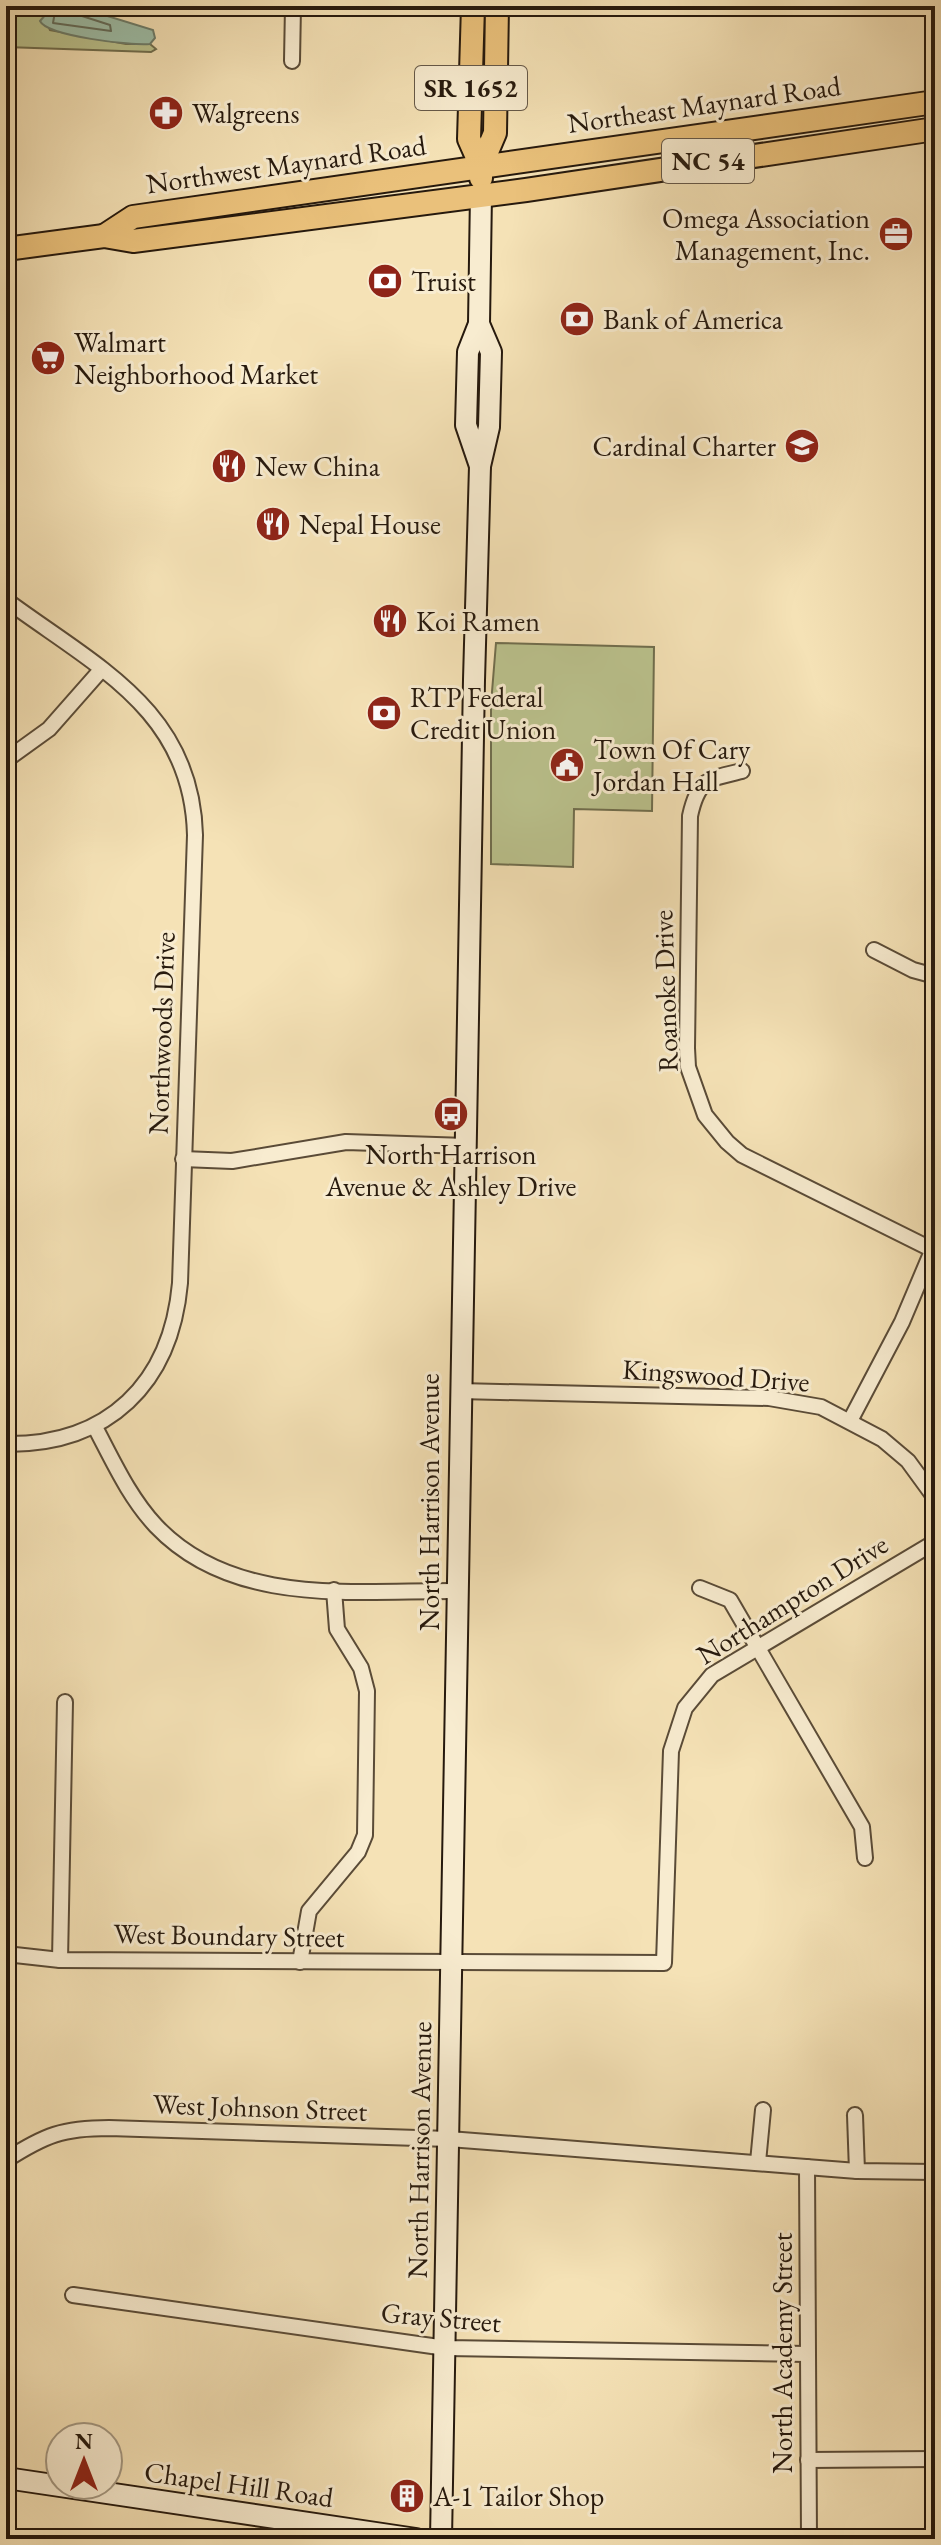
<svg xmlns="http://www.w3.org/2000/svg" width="941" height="2545" font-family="'EB Garamond',serif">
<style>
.green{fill:#bbc38e;stroke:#706e4e;stroke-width:2}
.water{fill:#9dbfa9;stroke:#6d7d6b;stroke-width:2}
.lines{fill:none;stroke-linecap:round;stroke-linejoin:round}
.shore{stroke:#626c5b;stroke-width:2}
.minor-casing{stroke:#5a4b37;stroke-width:18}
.secondary-casing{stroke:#26190d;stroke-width:24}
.primary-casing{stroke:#26190d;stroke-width:26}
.minor{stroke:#f8ecd0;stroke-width:14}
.secondary{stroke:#f8ecd0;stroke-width:20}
.primary{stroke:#eac17b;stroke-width:22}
.labels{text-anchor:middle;stroke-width:6;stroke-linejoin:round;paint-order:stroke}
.shield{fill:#f8ecd0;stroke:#655848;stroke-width:2}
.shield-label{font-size:26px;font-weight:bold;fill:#26190d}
.street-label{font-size:28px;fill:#26190d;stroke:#f8ecd0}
.poi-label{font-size:28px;fill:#26190d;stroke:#f8ecd0;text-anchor:start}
</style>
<rect width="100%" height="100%" fill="#f5e2b6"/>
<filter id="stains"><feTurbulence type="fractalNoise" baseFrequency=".0025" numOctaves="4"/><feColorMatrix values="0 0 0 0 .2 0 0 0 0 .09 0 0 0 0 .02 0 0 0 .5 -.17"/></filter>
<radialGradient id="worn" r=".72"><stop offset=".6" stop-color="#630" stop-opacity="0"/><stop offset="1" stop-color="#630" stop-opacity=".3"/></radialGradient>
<!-- green -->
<g class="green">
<polygon points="6,6 53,6 43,15 50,30 126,44 150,44 156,49 151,52 6,47"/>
<polygon points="496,643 654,647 652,811 574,809 573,867 491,864 491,704"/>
</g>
<!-- water -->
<path class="water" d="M53 6H75L153 30 155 38 150 44C132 46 47 36 40 21Z"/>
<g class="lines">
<!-- shore -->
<polyline class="shore" points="56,6 53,23 111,31 110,25 82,16 78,6"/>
<!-- minor casing -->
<g class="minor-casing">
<g id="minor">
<polyline points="292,61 293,6"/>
<path d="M6 600C95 666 192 710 195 835L180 1283C171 1384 108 1445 6 1444"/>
<polyline points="6,760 49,729 101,670"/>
<path d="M742 771C708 779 698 779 690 816L687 1048 688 1067 705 1115 727 1142 742 1155 933 1250"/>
<polyline points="874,950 913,970 935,976"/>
<polyline points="183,1159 232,1161 346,1142 466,1146"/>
<polyline points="459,1391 769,1398 821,1407 882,1439 908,1461 935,1498"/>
<polyline points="851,1419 902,1322 935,1244"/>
<path d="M95 1427C113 1461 129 1497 156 1526 234 1608 356 1590 459 1591"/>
<polyline points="700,1588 730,1600 862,1827 865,1858"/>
<polyline points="6,1954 60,1960 664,1963 671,1751 685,1708 712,1675 935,1542"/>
<polyline points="60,1960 65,1702"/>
<polyline points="300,1962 309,1911 358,1852 365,1835 367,1691 361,1668 337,1629 334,1590"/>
<polyline points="855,2115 857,2171"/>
<path d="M6 2160C45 2135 63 2128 109 2128L449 2139 857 2171 935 2172"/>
<polyline points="758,2162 763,2110"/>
<polyline points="807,2167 809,2539"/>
<polyline points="73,2295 446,2348 807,2354"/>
<polyline points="808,2460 935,2459"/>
</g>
</g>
<!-- secondary casing -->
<g class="secondary-casing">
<g id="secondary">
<polyline points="480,466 466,425 468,352 479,324 481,194"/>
<polyline points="6,2478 416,2539"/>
<polyline points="441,2539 474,680 480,466 489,427 491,352 479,324"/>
</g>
</g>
<!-- primary casing -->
<g class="primary-casing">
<g id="primary">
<polyline points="473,6 469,139 481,166"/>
<polyline points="481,178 481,166 495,133 497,6"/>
<polyline points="104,236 133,217 935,102"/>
<polyline points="6,249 104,236 133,241 526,190 935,129"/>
</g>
</g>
<!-- minor -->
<use href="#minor" class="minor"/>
<!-- secondary -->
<use href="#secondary" class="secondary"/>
<!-- primary -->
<use href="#primary" class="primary"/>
</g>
<!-- icons -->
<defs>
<g id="pharmacy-disc" transform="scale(1.8)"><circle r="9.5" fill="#8f2418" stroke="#f8ecd0"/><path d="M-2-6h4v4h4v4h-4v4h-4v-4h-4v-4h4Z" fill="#fff"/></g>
<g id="office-disc" transform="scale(1.8)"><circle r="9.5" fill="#8f2418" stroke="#f8ecd0"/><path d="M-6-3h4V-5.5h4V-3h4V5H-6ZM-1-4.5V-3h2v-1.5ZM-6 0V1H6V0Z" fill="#fff"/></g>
<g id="bank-disc" transform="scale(1.8)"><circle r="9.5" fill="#8f2418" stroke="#f8ecd0"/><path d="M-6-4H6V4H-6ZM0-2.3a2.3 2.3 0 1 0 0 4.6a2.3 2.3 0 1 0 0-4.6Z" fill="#fff"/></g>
<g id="supermarket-disc" transform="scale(1.8)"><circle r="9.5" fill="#8f2418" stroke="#f8ecd0"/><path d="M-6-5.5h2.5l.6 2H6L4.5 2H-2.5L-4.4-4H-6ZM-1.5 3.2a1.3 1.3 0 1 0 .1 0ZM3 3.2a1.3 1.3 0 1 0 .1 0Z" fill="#fff"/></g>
<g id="school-disc" transform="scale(1.8)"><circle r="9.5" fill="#8f2418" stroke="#f8ecd0"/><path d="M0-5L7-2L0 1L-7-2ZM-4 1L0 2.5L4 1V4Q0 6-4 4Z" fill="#fff"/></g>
<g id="restaurant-disc" transform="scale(1.8)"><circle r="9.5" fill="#8f2418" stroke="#f8ecd0"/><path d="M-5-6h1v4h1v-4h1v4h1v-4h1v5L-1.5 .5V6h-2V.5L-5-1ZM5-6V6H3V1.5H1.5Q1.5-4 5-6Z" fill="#fff"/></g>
<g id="civic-disc" transform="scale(1.8)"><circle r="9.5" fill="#8f2418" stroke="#f8ecd0"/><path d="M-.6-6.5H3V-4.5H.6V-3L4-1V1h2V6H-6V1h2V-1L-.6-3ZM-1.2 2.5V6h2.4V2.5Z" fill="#fff"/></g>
<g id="bus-disc" transform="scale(1.8)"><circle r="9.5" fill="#8f2418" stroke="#f8ecd0"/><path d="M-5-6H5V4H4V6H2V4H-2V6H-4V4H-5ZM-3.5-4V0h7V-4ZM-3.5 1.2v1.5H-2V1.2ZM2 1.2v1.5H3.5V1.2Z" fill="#fff"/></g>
<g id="building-disc" transform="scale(1.8)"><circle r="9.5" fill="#8f2418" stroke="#f8ecd0"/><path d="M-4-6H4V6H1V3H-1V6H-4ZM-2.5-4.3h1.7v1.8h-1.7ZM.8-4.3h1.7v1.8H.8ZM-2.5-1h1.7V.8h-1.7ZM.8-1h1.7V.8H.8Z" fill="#fff"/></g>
</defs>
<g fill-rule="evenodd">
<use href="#pharmacy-disc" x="166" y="113"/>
<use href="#office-disc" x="896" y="234"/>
<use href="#bank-disc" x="385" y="281"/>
<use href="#bank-disc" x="577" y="319"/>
<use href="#supermarket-disc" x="48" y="358"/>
<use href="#school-disc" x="802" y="446"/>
<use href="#restaurant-disc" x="229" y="466"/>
<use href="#restaurant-disc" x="273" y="524"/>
<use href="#restaurant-disc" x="390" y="621"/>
<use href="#bank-disc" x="384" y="713"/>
<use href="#civic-disc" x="567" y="765"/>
<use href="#bus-disc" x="451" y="1114"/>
<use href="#building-disc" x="407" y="2496"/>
</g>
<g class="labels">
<!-- shield labels -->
<g class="shield">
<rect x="415" y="66" width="112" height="44" rx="6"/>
<rect x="662" y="139" width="92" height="44" rx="6"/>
</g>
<g class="shield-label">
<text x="471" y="97">SR 1652</text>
<text x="708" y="170">NC 54</text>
</g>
<!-- street labels -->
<g class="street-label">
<text transform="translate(704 104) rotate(-8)" y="10">Northeast Maynard Road</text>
<text transform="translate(286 164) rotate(-8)" y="10">Northwest Maynard Road</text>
<text transform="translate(665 991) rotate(-92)" y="10">Roanoke Drive</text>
<text transform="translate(161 1033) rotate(-88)" y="10">Northwoods Drive</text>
<text transform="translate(716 1375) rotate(4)" y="10">Kingswood Drive</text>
<text transform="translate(429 1502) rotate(-90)" y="10">North Harrison Avenue</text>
<text transform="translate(792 1599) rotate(-32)" y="10">Northampton Drive</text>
<text transform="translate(229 1935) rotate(1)" y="10">West Boundary Street</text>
<text transform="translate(260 2107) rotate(2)" y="10">West Johnson Street</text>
<text transform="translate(419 2150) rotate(-89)" y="10">North Harrison Avenue</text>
<text transform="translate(441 2317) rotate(5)" y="10">Gray Street</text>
<text transform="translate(782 2353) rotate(-90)" y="10">North Academy Street</text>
<text transform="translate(239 2484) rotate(8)" y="10">Chapel Hill Road</text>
</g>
<!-- poi labels -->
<g class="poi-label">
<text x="192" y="123">Walgreens</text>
<text x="870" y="228" text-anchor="end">Omega Association<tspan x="870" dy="32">Management, Inc.</tspan></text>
<text x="411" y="291">Truist</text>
<text x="603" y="329">Bank of America</text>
<text x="74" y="352">Walmart<tspan x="74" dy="32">Neighborhood Market</tspan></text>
<text x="776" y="456" text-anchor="end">Cardinal Charter</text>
<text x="255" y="476">New China</text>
<text x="299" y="534">Nepal House</text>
<text x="416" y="631">Koi Ramen</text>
<text x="410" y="707">RTP Federal<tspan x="410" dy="32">Credit Union</tspan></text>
<text x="593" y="759">Town Of Cary<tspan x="593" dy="32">Jordan Hall</tspan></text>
<text x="451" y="1164" text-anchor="middle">North Harrison<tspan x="451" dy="32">Avenue &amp; Ashley Drive</tspan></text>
<text x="433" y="2506">A-1 Tailor Shop</text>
</g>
</g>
<!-- margin -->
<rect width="941" height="2545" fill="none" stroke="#f5e2b6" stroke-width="32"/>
<rect x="8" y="8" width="925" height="2529" fill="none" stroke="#26190d" stroke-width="4"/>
<rect x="16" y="16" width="909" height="2513" fill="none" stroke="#26190d" stroke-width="2"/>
<!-- north arrow -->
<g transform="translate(84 2461)"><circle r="38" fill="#f8ecd0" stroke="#a49882" stroke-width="2"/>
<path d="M0-6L14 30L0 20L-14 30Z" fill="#8f2418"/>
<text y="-12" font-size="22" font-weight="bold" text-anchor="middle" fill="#26190d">N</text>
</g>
<rect width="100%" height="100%" filter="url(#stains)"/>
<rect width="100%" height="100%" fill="url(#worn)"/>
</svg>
